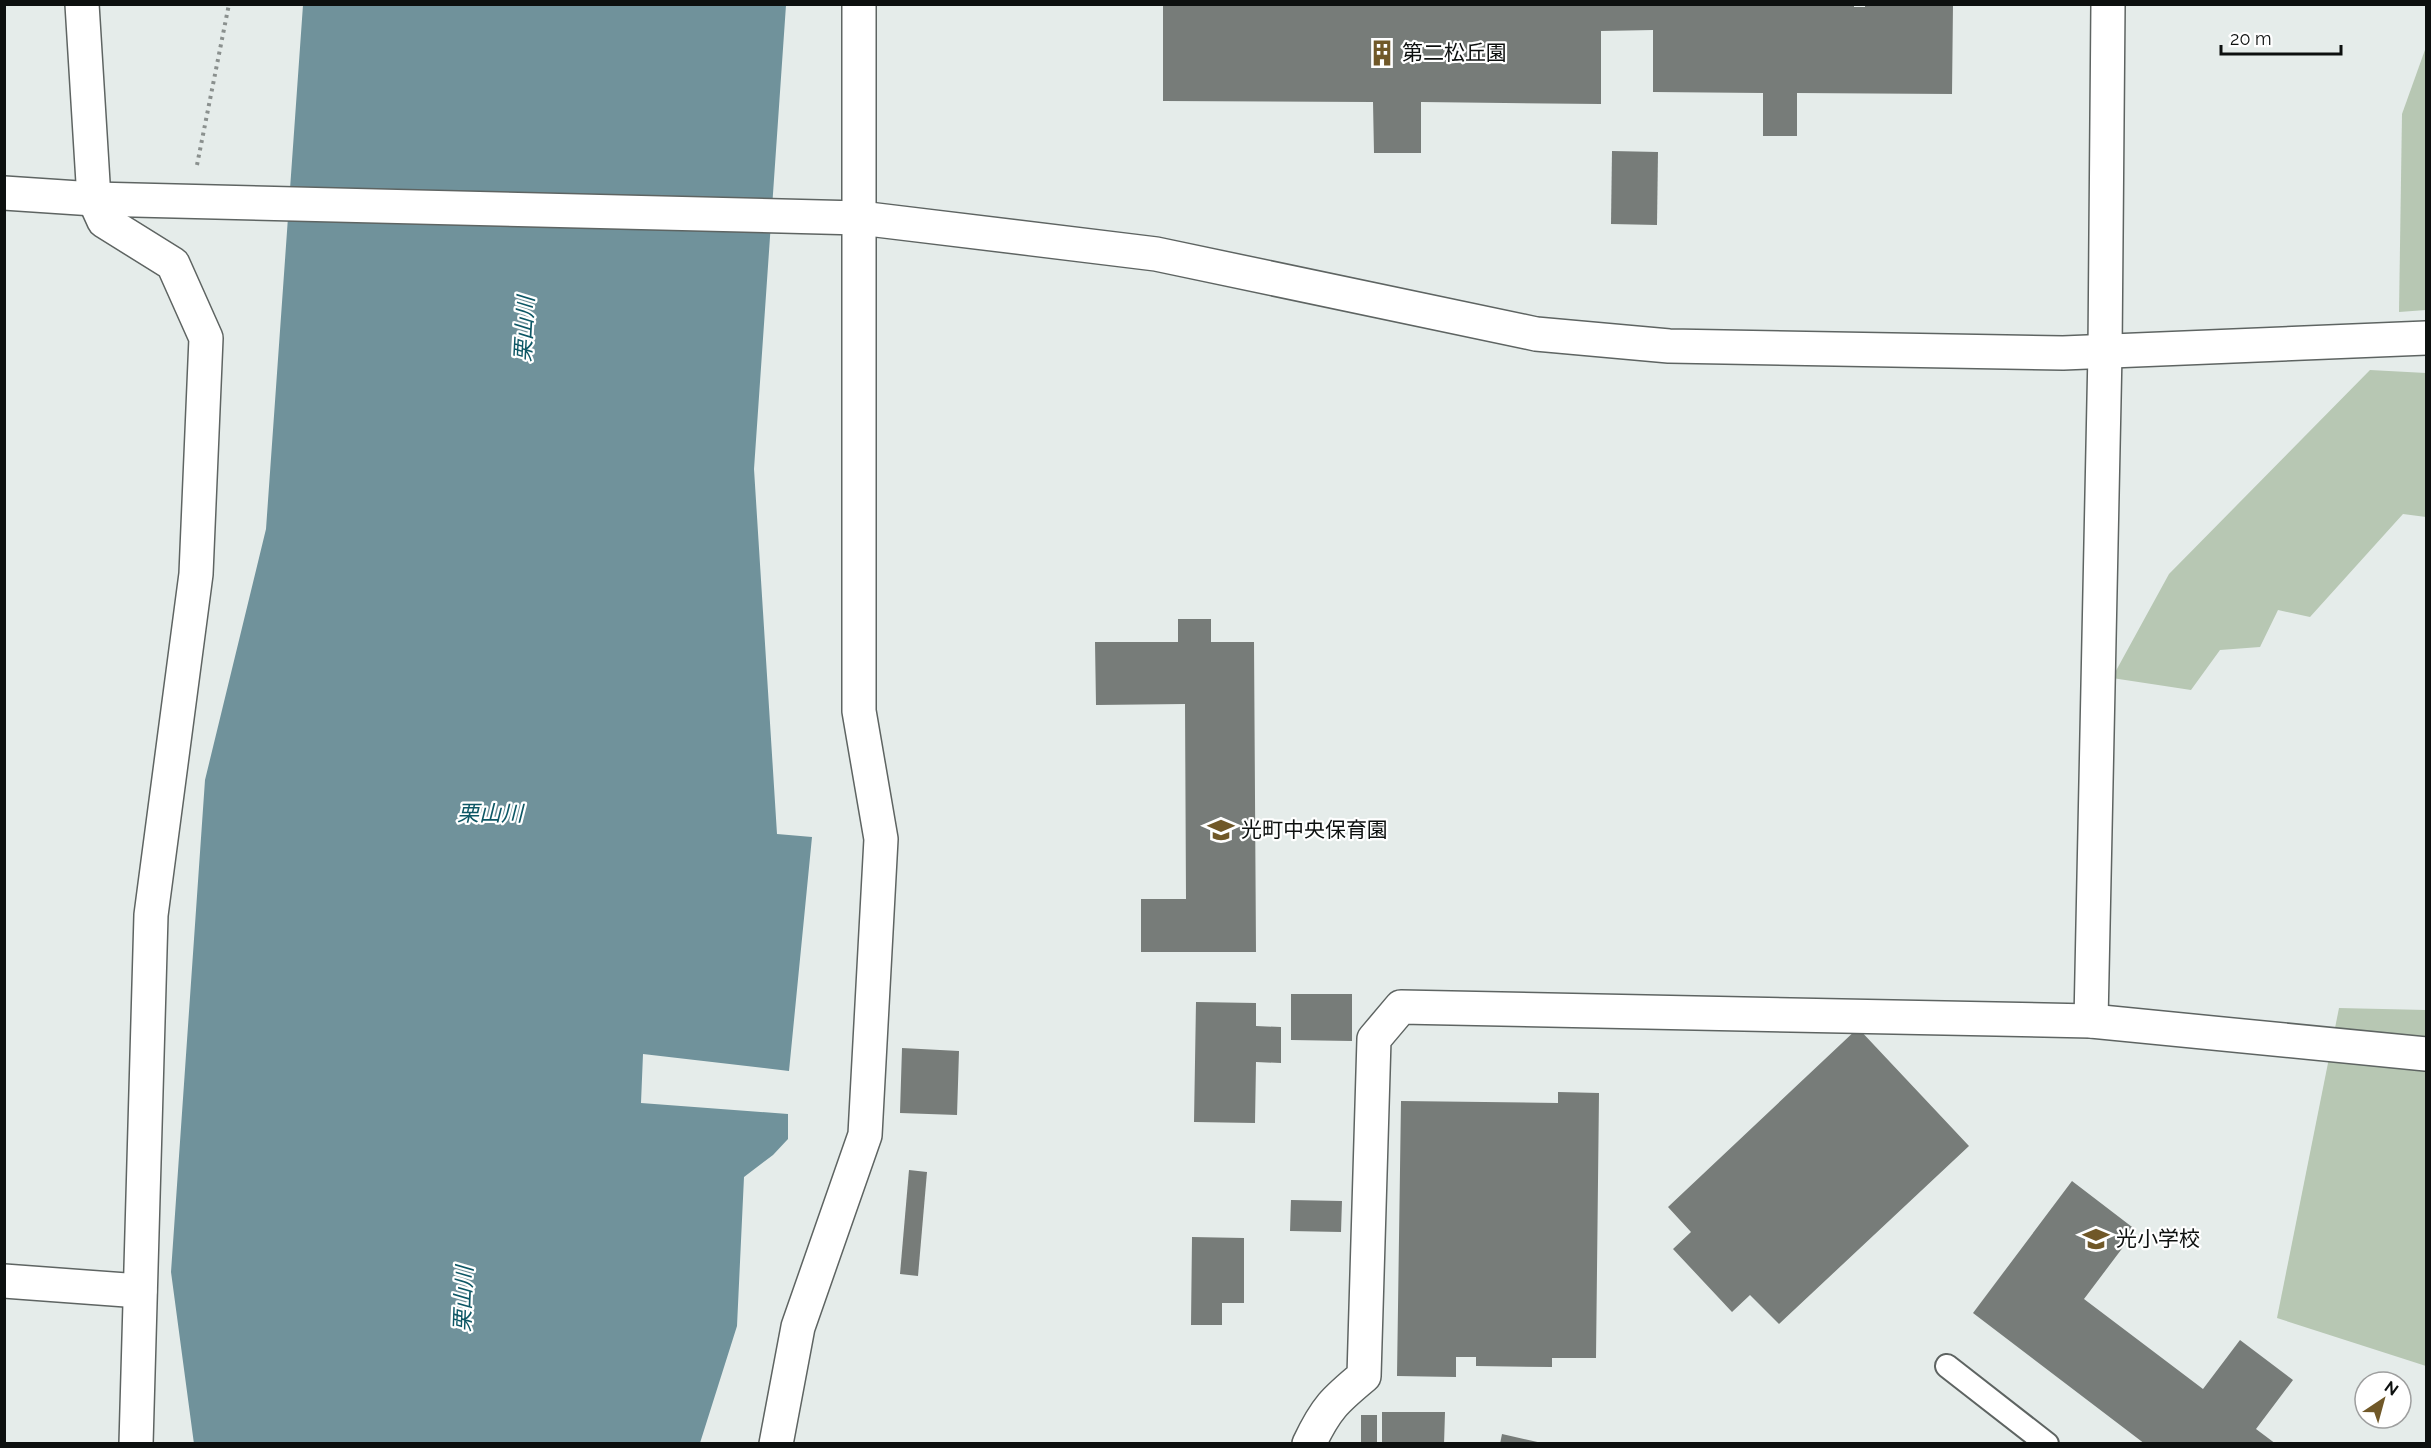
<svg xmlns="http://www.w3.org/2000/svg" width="2431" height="1448" font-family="Raleway,'Noto Sans JP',sans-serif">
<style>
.green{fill:#b7c7b3}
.water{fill:#70929b}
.building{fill:#777c79}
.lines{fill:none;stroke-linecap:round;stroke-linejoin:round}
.lane-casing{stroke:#5e6462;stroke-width:26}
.street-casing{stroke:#5e6462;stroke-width:36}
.secondary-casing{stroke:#5e6462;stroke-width:36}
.path{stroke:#8a908e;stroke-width:4;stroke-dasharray:3 4.5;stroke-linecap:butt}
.lane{stroke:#fff;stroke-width:22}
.street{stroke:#fff;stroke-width:33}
.secondary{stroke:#fff;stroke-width:33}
.labels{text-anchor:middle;stroke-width:4.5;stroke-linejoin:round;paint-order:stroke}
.poi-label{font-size:21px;fill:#0d100f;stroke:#fff;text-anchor:start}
.water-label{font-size:22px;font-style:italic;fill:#0d5765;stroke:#fff}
</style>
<rect width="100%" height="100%" fill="#e5ecea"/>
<!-- green -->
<g class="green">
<polygon points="2426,47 2426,310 2399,312 2402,114"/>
<polygon points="2370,370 2426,373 2426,517 2403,514 2310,617 2278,610 2260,647 2220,650 2191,690 2112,678 2169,574"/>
<polygon points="2339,1008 2426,1010 2426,1366 2277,1318"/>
</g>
<!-- water -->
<polygon class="water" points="303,5 786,5 754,469 777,834 812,837 789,1071 643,1054 641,1103 788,1114 788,1139 773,1155 744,1177 737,1326 700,1443 194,1444 171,1272 205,780 266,529"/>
<!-- building -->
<g class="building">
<polygon points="1163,4 1854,4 1854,7 1865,7 1865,4 1953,4 1952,94 1797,93 1797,136 1763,136 1763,93 1653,92 1653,30 1601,31 1601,104 1421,102 1421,153 1374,153 1373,102 1163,101"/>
<polygon points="1612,151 1658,152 1657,225 1611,224"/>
<polygon points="1178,619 1211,619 1211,642 1254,642 1256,952 1141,952 1141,899 1186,899 1185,704 1096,705 1095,642 1178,642"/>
<polygon points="1291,994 1352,994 1352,1041 1291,1040"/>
<polygon points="1196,1002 1256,1003 1256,1026 1281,1027 1281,1063 1256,1062 1255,1123 1194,1122"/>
<polygon points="1858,1028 1969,1146 1779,1324 1750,1295 1732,1312 1673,1249 1691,1232 1668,1207"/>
<polygon points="902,1048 959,1051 957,1115 900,1113"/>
<polygon points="1558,1092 1599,1093 1596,1358 1552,1358 1552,1367 1476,1366 1476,1357 1456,1357 1456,1377 1397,1376 1401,1101 1558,1103"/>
<polygon points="909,1170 927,1172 918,1276 900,1274"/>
<polygon points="2072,1181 2136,1230 2084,1299 2203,1389 2240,1340 2293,1380 2256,1429 2276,1444 2145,1444 1973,1313"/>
<polygon points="1291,1200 1342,1201 1341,1232 1290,1231"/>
<polygon points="1192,1237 1244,1238 1244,1303 1222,1303 1222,1325 1191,1325"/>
<polygon points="1382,1412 1445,1412 1444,1444 1382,1444"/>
<rect x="1361" y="1415" width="16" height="28"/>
<polygon points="1502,1434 1542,1443 1542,1444 1500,1444"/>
</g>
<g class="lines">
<!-- lane casing -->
<g class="lane-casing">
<polyline id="lane" points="1947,1366 2047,1444"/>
</g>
<!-- street casing -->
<g class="street-casing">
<g id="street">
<polyline points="82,4 94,199 104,221 173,264 206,338 196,574 151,915 136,1444"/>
<polyline points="2091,1021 2105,352 2108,4"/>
<polyline points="4,1281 140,1291"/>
<polyline points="776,1444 798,1327 865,1135 881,839 859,711 859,4"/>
<path d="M1309 1444C1326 1408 1335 1400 1364 1376L1374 1039 1401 1007 2091 1021 2426 1054"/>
</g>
</g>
<!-- secondary casing -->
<g class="secondary-casing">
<polyline id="secondary" points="4,193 94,199 860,218 1156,254 1536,334 1669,346 2063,353 2426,338"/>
</g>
<!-- path -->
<polyline class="path" points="197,165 229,4"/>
<!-- lane -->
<use href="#lane" class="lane"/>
<!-- street -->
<use href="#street" class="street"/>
<!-- secondary -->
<use href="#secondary" class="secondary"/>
</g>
<!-- icons -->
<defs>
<g id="building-bare" transform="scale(2.07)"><path d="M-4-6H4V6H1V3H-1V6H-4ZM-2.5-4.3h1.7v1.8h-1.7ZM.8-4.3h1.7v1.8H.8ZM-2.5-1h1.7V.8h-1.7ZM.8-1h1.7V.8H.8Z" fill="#705828" stroke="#fff" stroke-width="2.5" paint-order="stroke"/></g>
<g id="school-bare" transform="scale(2.07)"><path d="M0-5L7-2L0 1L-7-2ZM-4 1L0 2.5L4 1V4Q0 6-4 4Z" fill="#705828" stroke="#fff" stroke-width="2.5" paint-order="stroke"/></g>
</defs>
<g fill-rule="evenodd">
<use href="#building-bare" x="1382" y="53"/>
<use href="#school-bare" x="1221" y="830"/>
<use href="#school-bare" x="2096" y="1239"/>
</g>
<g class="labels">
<!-- poi labels -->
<g class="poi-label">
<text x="1402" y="60">第二松丘園</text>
<text x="1241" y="837">光町中央保育園</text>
<text x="2116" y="1246">光小学校</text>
</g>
<!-- water labels -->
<g class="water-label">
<text transform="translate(524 329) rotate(-87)" y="8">栗山川</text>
<text x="490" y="821">栗山川</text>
<text transform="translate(463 1299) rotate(-88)" y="8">栗山川</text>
</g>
</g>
<!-- border -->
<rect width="2431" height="1448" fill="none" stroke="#0d100f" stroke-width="12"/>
<!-- north arrow -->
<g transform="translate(2383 1400) rotate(36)"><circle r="28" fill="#ffffff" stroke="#9e9f9f" stroke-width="1.5"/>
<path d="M0-4.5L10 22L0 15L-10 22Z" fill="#705828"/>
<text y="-9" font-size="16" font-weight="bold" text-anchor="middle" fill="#0d100f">N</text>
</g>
<!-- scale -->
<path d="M2221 45v9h120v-9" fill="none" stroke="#0d100f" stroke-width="3"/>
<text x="2230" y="45" font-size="18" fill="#0d100f" stroke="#ffffff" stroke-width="4.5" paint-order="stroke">20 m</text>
</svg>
